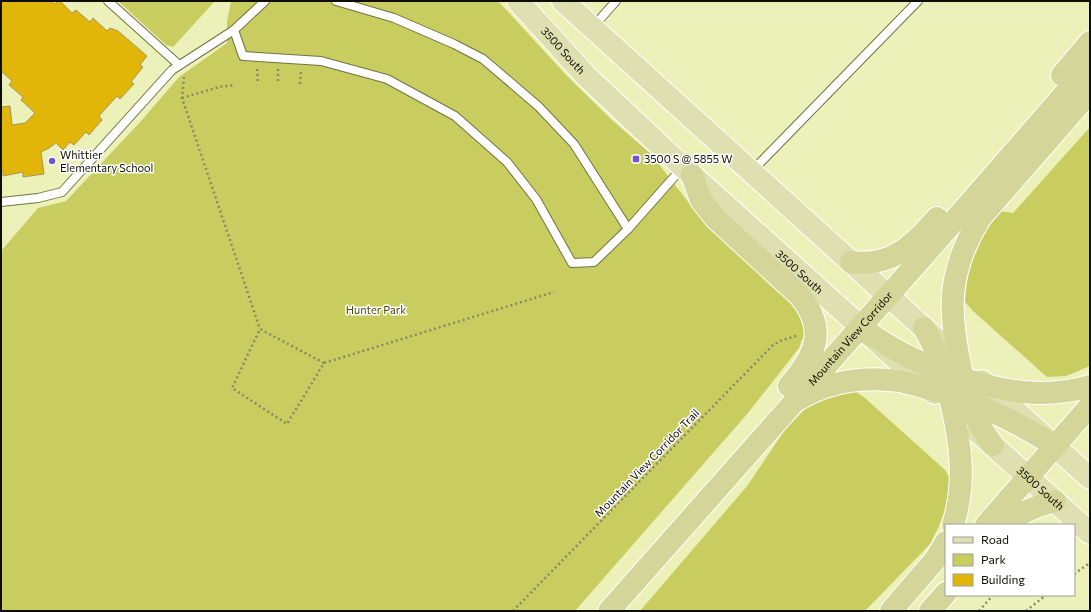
<svg xmlns="http://www.w3.org/2000/svg" width="1091" height="612" font-family="Commissioner,sans-serif">
<style>
.green{fill:#c9cd60}
.building{fill:#e2b608;stroke:#a69562}
.lines{fill:none;stroke-linecap:round;stroke-linejoin:round}
.service-casing{stroke:#707340;stroke-width:10}
.primary-casing{stroke:#fff;stroke-width:24}
.trunk-casing{stroke:#fff;stroke-width:24}
.path{stroke:#888a66;stroke-width:2.5;stroke-dasharray:2 3;stroke-linecap:butt}
.service{stroke:#fff;stroke-width:8}
.primary{stroke:#dee0b2;stroke-width:22}
.trunk{stroke:#d3d698;stroke-width:22}
.poi-dot{fill:#7656d0;stroke:#fff;stroke-width:1.5}
.labels{text-anchor:middle;stroke-width:3;stroke-linejoin:round;paint-order:stroke}
.street-label{font-size:11px;fill:#0d0d00;stroke:#fff}
.poi-label{font-size:11px;fill:#0d0d00;stroke:#fff;text-anchor:start}
.park-label{font-size:11px;fill:#46470e;stroke:#fff}
</style>
<rect width="100%" height="100%" fill="#ecf0b9"/>
<!-- green -->
<g class="green">
<polygon points="118,1 215,1 173,47 166,45"/>
<polygon points="231,1 498,1 568,77 613,121 651,154 689,203 789,294 800,307 805,332 799,348 748,413 575,611 1,611 1,251 38,208 66,201 142,120 179,77 227,43 227,22"/>
<path d="M1090 127V366L1066 376 1047 377 973 311 965 302C967 265 978 240 1000 211L1013 213Z"/>
<polygon points="855,391 865,398 945,470 950,479 947,504 939,526 930,544 865,611 640,611 748,485 786,428 804,410 822,399 843,392"/>
</g>
<!-- building -->
<polygon class="building" points="1,1 52,1 55,4 58,1 60,1 72,13 76,10 90,22 93,18 107,31 110,28 118,31 147,56 140,65 143,67 131,82 134,84 120,99 117,96 99,116 102,120 89,135 86,132 74,145 70,142 63,150 56,143 49,148 41,152 44,174 23,177 23,172 3,176 3,171 1,172 1,107 10,106 12,125 25,123 35,113 21,100 23,97 9,85 12,81 1,71"/>
<g class="lines">
<!-- service casing -->
<g class="service-casing">
<g id="service">
<polyline points="108,1 179,65"/>
<polyline points="336,1 394,18 454,44 483,59 538,106 574,144 628,229"/>
<polyline points="593,27 616,1"/>
<polyline points="234,30 243,56 321,61 387,79 455,116 507,162 536,199 572,263 594,262 628,229 682,168"/>
<polyline points="752,171 918,1"/>
<polyline points="1,202 38,198 62,192 172,70 234,30 265,1"/>
</g>
</g>
<!-- primary casing -->
<g class="primary-casing">
<g id="primary">
<path id="s1" d="M518 1 587 77 683 167 934 393"/>
<polyline points="563,1 937,340"/>
<polyline points="982,381 1090,478"/>
<path id="s2" d="M978 432 1090 533"/>
</g>
</g>
<!-- trunk casing -->
<g class="trunk-casing">
<g id="trunk">
<polyline points="1062,75 1090,42"/>
<path d="M692 175 701 200 715 218 800 296C828 330 815 356 789 386"/>
<path d="M851 262C891 267 913 246 937 218"/>
<path d="M860 327C891 349 916 362 952 375 999 391 1041 400 1090 386"/>
<path d="M924 328C939 354 944 373 951 402 961 443 966 484 953 525"/>
<path d="M801 398C830 381 866 376 898 381 910 383 922 387 934 390 978 403 1016 421 1055 446"/>
<path d="M993 445C974 421 968 400 961 370 948 310 947 273 980 218L1090 92"/>
<polyline points="986,525 1090,406"/>
<path d="M1006 525C1020 512 1037 506 1055 501"/>
<path id="s3" d="M609 611 919 261 1090 65"/>
<polyline points="891,611 935,560 946,542"/>
<polyline points="930,611 946,593"/>
</g>
</g>
<!-- path -->
<g class="path">
<polyline points="257,69 258,83"/>
<polyline points="278,69 278,83"/>
<polyline points="184,77 182,98 260,329"/>
<polyline points="300,84 301,72"/>
<polyline points="182,98 219,87 234,85"/>
<polyline points="324,363 260,329 232,388 287,424 324,363 554,292"/>
<polyline points="1074,574 1090,563"/>
<polyline points="513,611 773,345 782,340 796,336"/>
<polyline points="979,611 993,595"/>
<polyline points="1026,611 1046,595"/>
</g>
<!-- service -->
<use href="#service" class="service"/>
<!-- primary -->
<use href="#primary" class="primary"/>
<!-- trunk -->
<use href="#trunk" class="trunk"/>
</g>
<!-- markers -->
<g class="poi-dot">
<rect x="632" y="155" width="8" height="8" rx="2"/>
<circle cx="52" cy="161" r="4"/>
</g>
<g class="labels">
<!-- street labels -->
<g class="street-label">
<text dy="4" stroke="none"><textPath href="#s1" startOffset="67">3500 South</textPath></text>
<text dy="4" stroke="none"><textPath href="#s1" startOffset="391">3500 South</textPath></text>
<text dy="4" stroke="none"><textPath href="#s3" startOffset="364">Mountain View Corridor</textPath></text>
<text transform="translate(647 463) rotate(-46)" y="4">Mountain View Corridor Trail</text>
<text dy="4" stroke="none"><textPath href="#s2" startOffset="84">3500 South</textPath></text>
</g>
<!-- poi labels -->
<g class="poi-label">
<text x="60" y="159">Whittier<tspan x="60" dy="13">Elementary School</tspan></text>
<text x="644" y="163">3500 S @ 5855 W</text>
</g>
<!-- park labels -->
<g class="park-label">
<text x="376" y="314">Hunter Park</text>
</g>
</g>
<!-- border -->
<rect width="1091" height="612" fill="none" stroke="#0d0d00" stroke-width="4"/>
<!-- legend -->
<rect x="945" y="524" width="130" height="72" fill="#ffffff" stroke="#9e9e99"/>
<rect x="953" y="537" width="20" height="6" fill="#dee0b2" stroke="#9e9e99"/>
<text x="981" y="544" font-size="12" fill="#0d0d00">Road</text>
<rect x="953" y="554" width="20" height="12" fill="#c9cd60" stroke="#9e9e99"/>
<text x="981" y="564" font-size="12" fill="#0d0d00">Park</text>
<rect x="953" y="574" width="20" height="12" fill="#e2b608" stroke="#9e9e99"/>
<text x="981" y="584" font-size="12" fill="#0d0d00">Building</text>
</svg>
